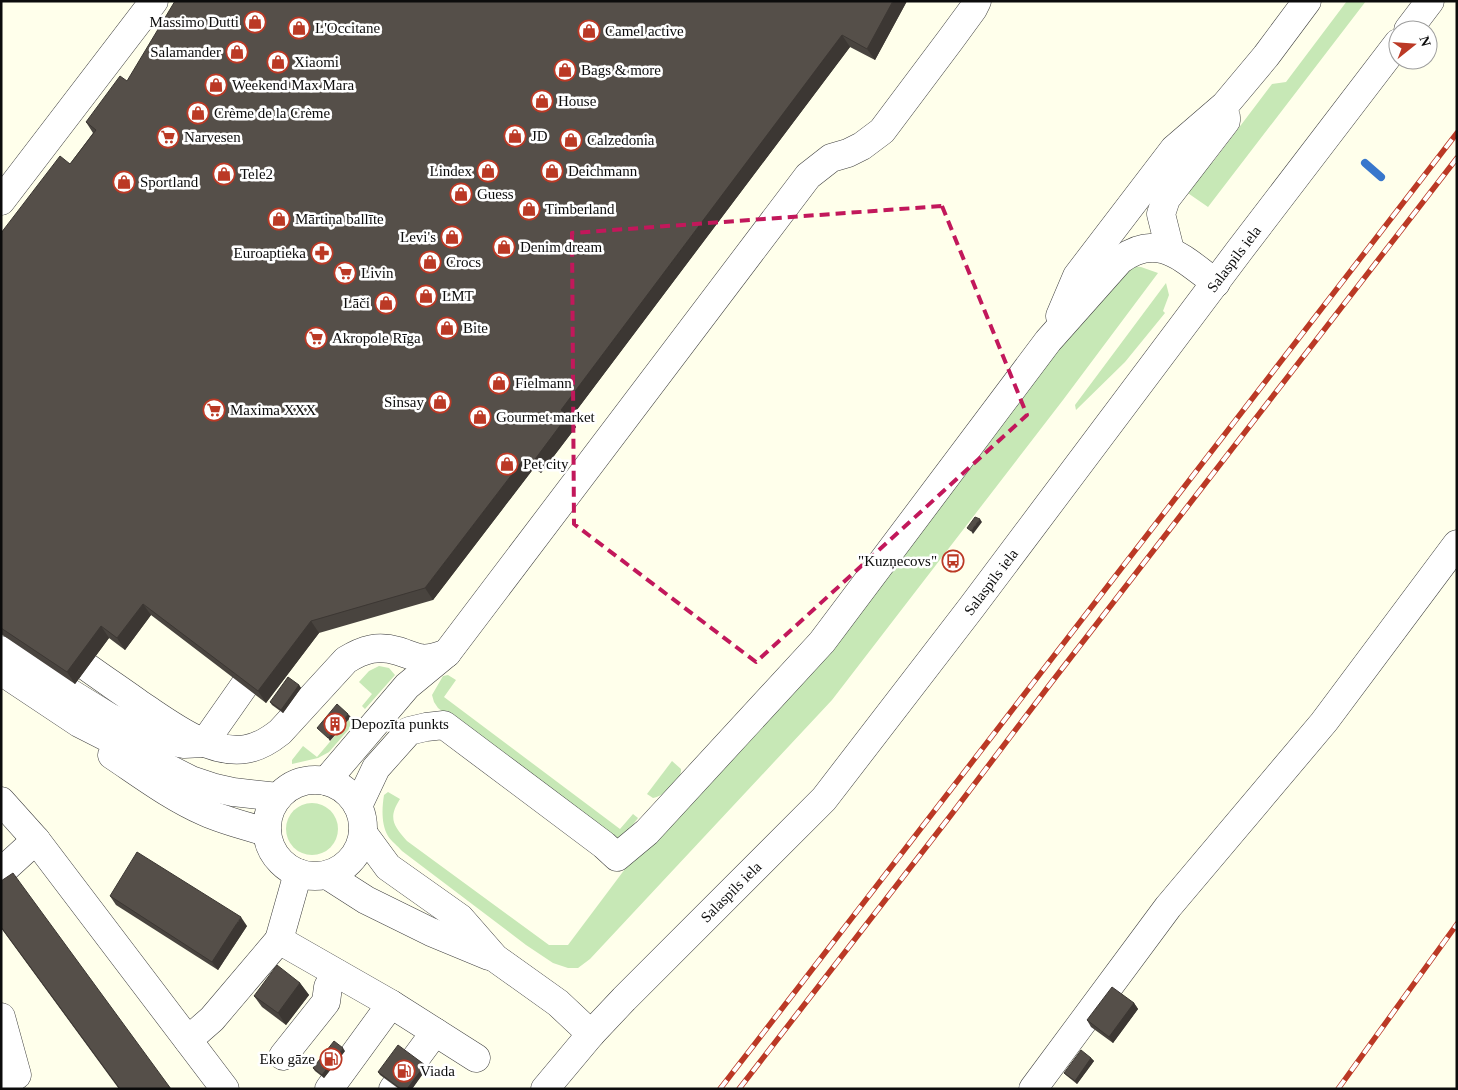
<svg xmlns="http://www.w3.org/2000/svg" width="1458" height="1090" font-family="'Times New Roman',serif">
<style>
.green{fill:#c7e8b6}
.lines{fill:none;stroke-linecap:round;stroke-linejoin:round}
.stream{stroke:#3877cc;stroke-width:8}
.minor-casing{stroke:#3f3f3f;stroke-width:29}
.minor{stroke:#fff;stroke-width:28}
.rail-casing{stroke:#bb3925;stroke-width:5.5}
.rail{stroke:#fff;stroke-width:4;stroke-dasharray:11;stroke-linecap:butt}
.wall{fill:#49443f}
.shaded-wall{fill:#3c3733}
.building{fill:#554f49;stroke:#3c3733}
.marked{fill:none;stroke:#c2185b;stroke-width:4;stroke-dasharray:10 6;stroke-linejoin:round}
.labels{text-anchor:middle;stroke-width:5;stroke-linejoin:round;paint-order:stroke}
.poi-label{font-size:15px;fill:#0c0c0c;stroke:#fff;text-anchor:start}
.street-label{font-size:15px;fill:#0c0c0c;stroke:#fff}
</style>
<rect width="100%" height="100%" fill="#ffffeb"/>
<!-- green -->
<g class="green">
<polygon points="1347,1 1366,1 1208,207 1182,189 1208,156 1213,162 1272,84 1286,82"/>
<path d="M1130 266 1141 267 1158 273 1063 400 832 700 590 959 578 968H568L553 963 526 945 402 851C398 846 391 841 388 836 381 824 382 808 384 795L388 792 400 799C388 818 393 825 407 841L549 945H568L631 861 1121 271Z"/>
<polygon points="1166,283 1169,295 1163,311 1165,313 1125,362 1076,410 1075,405"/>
<polygon points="379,666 389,668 395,675 365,709 362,706 372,694 359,682 369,671"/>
<polygon points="448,675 456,680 444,697 620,829 633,814 638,818 625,835 617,839 598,830 438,708 434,702 432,695 443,676"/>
<polygon points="351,717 355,722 329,752 318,758 292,764 292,760 303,746 317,757"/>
<path d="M672 761 681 769C682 781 664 796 653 798L647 794Z"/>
<circle cx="312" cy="829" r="26"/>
</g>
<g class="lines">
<!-- stream -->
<polyline class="stream" points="1365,163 1381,177"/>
<!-- minor casing -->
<g class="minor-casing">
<g id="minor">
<polyline points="1408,30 1430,1"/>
<polyline points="1,201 154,1"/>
<polyline points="1170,250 1161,214 1166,199 1226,121 1226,117"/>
<polyline points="1060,316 1077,276 1174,149 1225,105 1266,56 1307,1"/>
<polyline points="1,650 109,717 157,739 184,744 204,743 244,686"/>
<path d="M87 667C105 680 123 692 141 705 170 724 209 755 246 749 259 747 270 740 280 732L346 660C364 649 378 645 398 651 405 653 413 657 420 658 430 660 438 656 447 653"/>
<polyline points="1,671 79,723 191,780 215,788 233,792 278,797"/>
<path d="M112 755C142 775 171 797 205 812 225 821 246 826 267 832"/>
<circle cx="315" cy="828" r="48"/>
<polyline points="326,781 407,686 447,653 808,176 831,158 848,153 862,146 882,131 951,39 973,9 977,1"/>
<polyline points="1,801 36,840 225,1089"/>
<path d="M358 806 376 768 409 731 426 727 444 725 604 845 617 857 647 832 822 642 1048 341 1120 260C1159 231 1184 260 1216 283"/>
<polyline points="363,833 388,867 460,918 495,958 558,1003 591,1034"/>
<polyline points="1,872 36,840"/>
<polyline points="327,875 366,900 431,932 489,956"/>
<polyline points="279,940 298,873"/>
<polyline points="1,1017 17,1075 1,1086"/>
<polyline points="188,1040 212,1019 279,940 391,1004 476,1058"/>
<polyline points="283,1056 326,1002 328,987 336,973"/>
<polyline points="329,1089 391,1004"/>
<polyline points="393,1089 435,1032"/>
<polyline points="545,1089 591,1034 624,999 824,799 971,608 1239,251 1398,43"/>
<polyline points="1033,1089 1168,907 1324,722 1457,544"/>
</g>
</g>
<!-- minor -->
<use href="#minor" class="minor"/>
<!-- rail casing -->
<g class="rail-casing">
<g id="rail">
<polyline points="720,1089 1457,133"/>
<polyline points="739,1089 951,815 1051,683 1457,158"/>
<polyline points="1338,1089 1457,924"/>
</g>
</g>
<!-- rail -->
<use href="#rail" class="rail"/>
</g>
<!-- wall -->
<g class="wall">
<polygon points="907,1 875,60 850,47 570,419 576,427 541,473 534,468 433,600 319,633 266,703 151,615 125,650 109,638 75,684 1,634 1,233 70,164 93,133 86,122 127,81"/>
<polygon points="299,685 301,688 283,713 272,705 270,702"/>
<polygon points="1,881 171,1089 119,1089 1,928"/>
<polygon points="110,896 247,926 218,970 116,905"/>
<polygon points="300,983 309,995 286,1025 262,1007 254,996"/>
<polygon points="1134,1003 1138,1009 1113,1043 1091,1027 1087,1020"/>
<polygon points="345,1051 324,1078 315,1071 313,1068"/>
<polygon points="1091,1058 1094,1061 1077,1084 1067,1076 1064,1073"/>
<polygon points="427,1068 412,1089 399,1089 380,1075 378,1072"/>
</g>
<!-- shaded-wall -->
<g class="shaded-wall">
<polygon points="893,1 907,1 875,60 867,49"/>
<polygon points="842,35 850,47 570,419 576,427 541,473 533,462 561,410"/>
<polygon points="526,456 534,468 433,600 425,588"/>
<polygon points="980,519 982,522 973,534 971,531"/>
<polygon points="143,604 151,615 125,650 117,638"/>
<polygon points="311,621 319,633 266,703 258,691"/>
<polygon points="101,626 109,638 75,684 67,672"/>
<polygon points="299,685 301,688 283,713 281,710"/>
<polygon points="348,714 351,717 330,741 328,738"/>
<polygon points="241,917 247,926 218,970 212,962"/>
<polygon points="300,983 309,995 286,1025 278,1013"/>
<polygon points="1134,1003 1138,1009 1113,1043 1109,1037"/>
<polygon points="343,1048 345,1051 324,1078 322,1075"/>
<polygon points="1091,1058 1094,1061 1077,1084 1075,1081"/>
<polygon points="425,1065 427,1068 412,1089 407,1089"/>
</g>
<!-- building -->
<g class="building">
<polygon points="175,1 893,1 867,49 842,35 561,410 568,415 533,462 526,456 425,588 311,621 258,691 143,604 117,638 101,626 67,672 1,628 1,233 60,156 70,164 96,130 86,122 120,76 127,81"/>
<polygon points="975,517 980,519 971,531 967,528"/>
<polygon points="288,677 299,685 281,710 270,702"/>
<polygon points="337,704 348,714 328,738 317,728"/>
<polygon points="137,852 241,917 212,962 110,896"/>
<polygon points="13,873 171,1089 120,1089 1,927 1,881"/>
<polygon points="277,965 300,983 278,1013 254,996"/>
<polygon points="1112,987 1134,1003 1109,1037 1087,1020"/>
<polygon points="334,1041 343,1048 322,1075 313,1068"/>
<polygon points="398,1045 425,1065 407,1089 401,1089 378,1072"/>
<polygon points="1081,1050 1091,1058 1075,1081 1064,1073"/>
</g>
<!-- marked area -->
<path class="marked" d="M942 206 1027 415 756 662 574 524 572 233Z"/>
<!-- icons -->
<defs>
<g id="shop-ring" transform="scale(1.125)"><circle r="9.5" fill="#fff" stroke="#bb3925" stroke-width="1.5"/><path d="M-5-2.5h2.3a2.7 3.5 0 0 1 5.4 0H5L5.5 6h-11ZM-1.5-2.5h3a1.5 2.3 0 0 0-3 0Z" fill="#bb3925"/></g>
<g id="supermarket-ring" transform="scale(1.125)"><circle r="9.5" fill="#fff" stroke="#bb3925" stroke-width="1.5"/><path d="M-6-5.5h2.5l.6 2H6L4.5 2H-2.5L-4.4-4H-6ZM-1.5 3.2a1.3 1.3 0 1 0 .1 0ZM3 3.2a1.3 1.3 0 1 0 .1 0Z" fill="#bb3925"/></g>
<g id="pharmacy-ring" transform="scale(1.125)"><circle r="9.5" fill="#fff" stroke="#bb3925" stroke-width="1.5"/><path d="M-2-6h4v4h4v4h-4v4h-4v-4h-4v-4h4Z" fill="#bb3925"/></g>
<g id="bus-ring" transform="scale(1.125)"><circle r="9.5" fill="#fff" stroke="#bb3925" stroke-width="1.5"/><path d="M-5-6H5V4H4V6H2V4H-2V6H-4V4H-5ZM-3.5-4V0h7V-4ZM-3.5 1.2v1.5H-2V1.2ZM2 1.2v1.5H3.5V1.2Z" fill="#bb3925"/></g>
<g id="building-ring" transform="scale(1.125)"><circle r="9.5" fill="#fff" stroke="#bb3925" stroke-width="1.5"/><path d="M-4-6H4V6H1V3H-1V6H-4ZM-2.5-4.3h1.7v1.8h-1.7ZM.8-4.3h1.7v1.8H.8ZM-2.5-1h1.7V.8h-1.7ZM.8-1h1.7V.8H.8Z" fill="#bb3925"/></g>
<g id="fuel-ring" transform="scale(1.125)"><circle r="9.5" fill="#fff" stroke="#bb3925" stroke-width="1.5"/><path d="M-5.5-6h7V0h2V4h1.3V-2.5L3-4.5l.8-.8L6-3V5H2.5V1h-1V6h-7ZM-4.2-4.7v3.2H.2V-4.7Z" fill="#bb3925"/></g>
</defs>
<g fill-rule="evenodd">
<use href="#shop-ring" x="255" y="22"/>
<use href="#shop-ring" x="299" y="28"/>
<use href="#shop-ring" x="589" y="31"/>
<use href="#shop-ring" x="237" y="52"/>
<use href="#shop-ring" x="278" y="62"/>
<use href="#shop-ring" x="565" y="70"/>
<use href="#shop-ring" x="216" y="85"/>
<use href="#shop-ring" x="542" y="101"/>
<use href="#shop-ring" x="198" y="113"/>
<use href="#shop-ring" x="515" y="136"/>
<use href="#supermarket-ring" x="168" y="137"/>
<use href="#shop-ring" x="571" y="140"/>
<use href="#shop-ring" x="488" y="171"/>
<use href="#shop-ring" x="552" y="171"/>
<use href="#shop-ring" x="224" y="174"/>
<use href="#shop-ring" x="124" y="182"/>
<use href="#shop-ring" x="461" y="194"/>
<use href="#shop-ring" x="529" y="209"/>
<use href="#shop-ring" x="279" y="219"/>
<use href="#shop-ring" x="452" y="237"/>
<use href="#shop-ring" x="504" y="247"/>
<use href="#pharmacy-ring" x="322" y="253"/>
<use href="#shop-ring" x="430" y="262"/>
<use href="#supermarket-ring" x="345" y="273"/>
<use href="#shop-ring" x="426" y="296"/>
<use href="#shop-ring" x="386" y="303"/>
<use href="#shop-ring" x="447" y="328"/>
<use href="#supermarket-ring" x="316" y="338"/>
<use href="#shop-ring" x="499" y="383"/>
<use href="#shop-ring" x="440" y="402"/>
<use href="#supermarket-ring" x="214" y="410"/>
<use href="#shop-ring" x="480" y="417"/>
<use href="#shop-ring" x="507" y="464"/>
<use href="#bus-ring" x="953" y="561"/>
<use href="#building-ring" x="335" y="724"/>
<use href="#fuel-ring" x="331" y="1059"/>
<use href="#fuel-ring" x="404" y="1071"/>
</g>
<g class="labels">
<!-- poi labels -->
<g class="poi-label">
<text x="239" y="27" text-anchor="end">Massimo Dutti</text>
<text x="315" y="33">L'Occitane</text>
<text x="605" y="36">Camel active</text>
<text x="221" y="57" text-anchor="end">Salamander</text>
<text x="294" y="67">Xiaomi</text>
<text x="581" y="75">Bags &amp; more</text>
<text x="232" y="90">Weekend Max Mara</text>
<text x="558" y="106">House</text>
<text x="214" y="118">Crème de la Crème</text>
<text x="531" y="141">JD</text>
<text x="184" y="142">Narvesen</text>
<text x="587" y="145">Calzedonia</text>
<text x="472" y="176" text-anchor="end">Lindex</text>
<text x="568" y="176">Deichmann</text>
<text x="240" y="179">Tele2</text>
<text x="140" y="187">Sportland</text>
<text x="477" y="199">Guess</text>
<text x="545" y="214">Timberland</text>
<text x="295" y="224">Mārtiņa ballīte</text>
<text x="436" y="242" text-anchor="end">Levi's</text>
<text x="520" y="252">Denim dream</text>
<text x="306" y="258" text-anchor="end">Euroaptieka</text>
<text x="446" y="267">Crocs</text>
<text x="361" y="278">Livin</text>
<text x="442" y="301">LMT</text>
<text x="370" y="308" text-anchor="end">Lāči</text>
<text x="463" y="333">Bite</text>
<text x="332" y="343">Akropole Rīga</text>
<text x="515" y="388">Fielmann</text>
<text x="424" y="407" text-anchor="end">Sinsay</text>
<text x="230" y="415">Maxima XXX</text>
<text x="496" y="422">Gourmet market</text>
<text x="523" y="469">Pet city</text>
<text x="937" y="566" text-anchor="end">"Kuzņecovs"</text>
<text x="351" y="729">Depozīta punkts</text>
<text x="315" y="1064" text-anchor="end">Eko gāze</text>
<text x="420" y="1076">Viada</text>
</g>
<!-- street labels -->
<g class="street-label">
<text transform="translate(1234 259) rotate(-53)" y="5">Salaspils iela</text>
<text transform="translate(991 582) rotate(-53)" y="5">Salaspils iela</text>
<text transform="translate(731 892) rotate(-45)" y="5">Salaspils iela</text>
</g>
</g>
<!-- border -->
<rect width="1458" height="1090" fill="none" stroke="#0c0c0c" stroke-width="5"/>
<!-- north arrow -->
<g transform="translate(1413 45) rotate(73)"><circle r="24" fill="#ffffff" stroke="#9e9e9e"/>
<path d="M0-4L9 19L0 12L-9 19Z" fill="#bb3925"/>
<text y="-8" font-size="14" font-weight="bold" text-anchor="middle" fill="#0c0c0c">N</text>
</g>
</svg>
